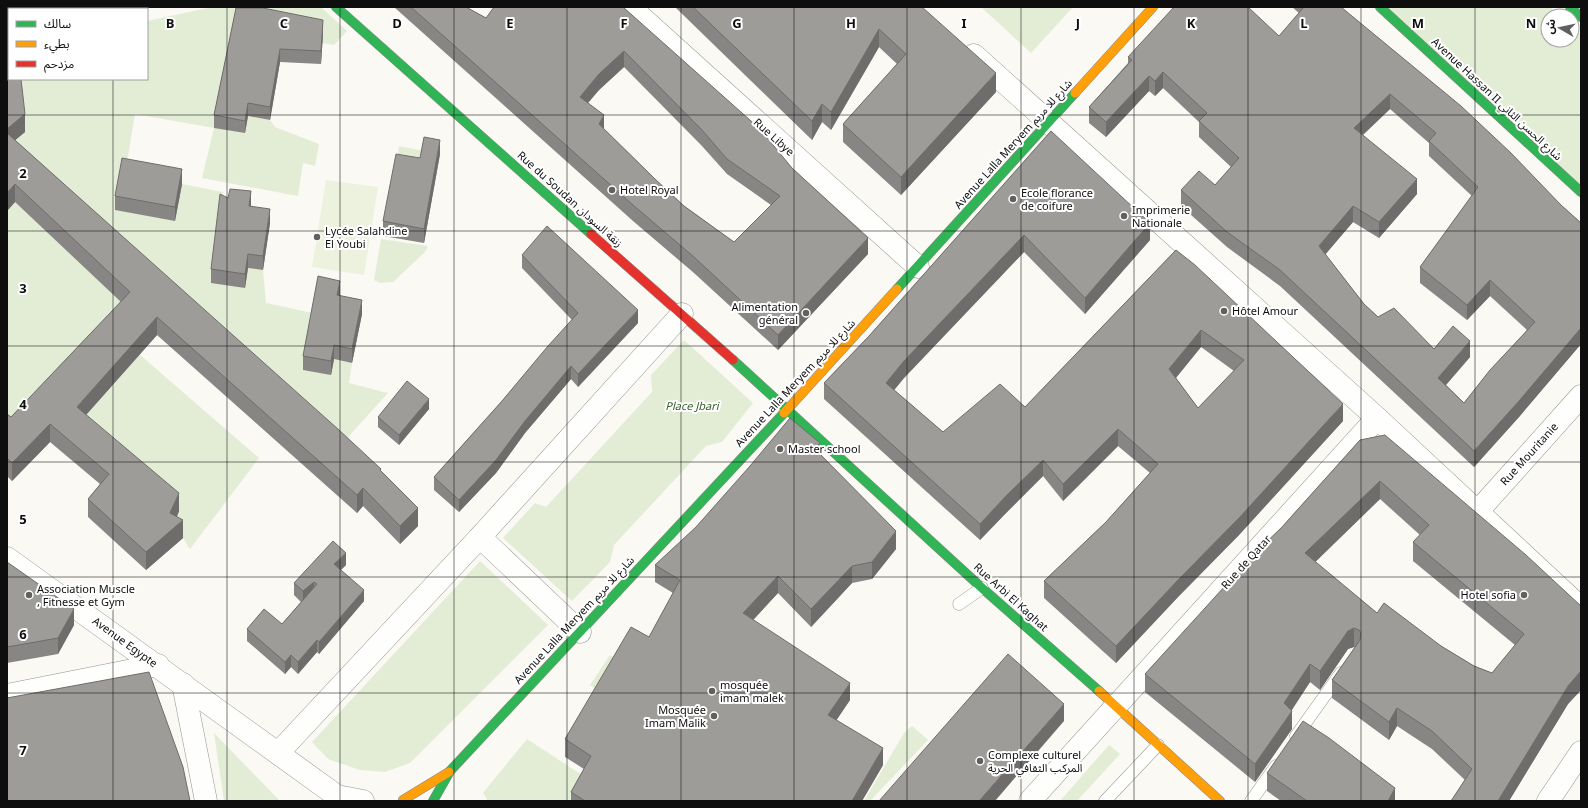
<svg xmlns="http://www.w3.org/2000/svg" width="1588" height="808" font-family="Georgia,'Noto Sans Arabic',serif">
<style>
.green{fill:#e3edd6}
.pitch{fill:#edf2df}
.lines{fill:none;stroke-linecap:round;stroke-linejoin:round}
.lane-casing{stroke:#949491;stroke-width:13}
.street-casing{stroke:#949491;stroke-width:23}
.fast-casing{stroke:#8b8a88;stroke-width:10}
.slow-casing{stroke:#8b8a88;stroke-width:10}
.jam-casing{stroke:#8b8a88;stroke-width:10}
.lane{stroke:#fefefd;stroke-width:12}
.street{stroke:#fefefd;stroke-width:22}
.fast{stroke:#30b455;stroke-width:9}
.slow{stroke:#ff9f0a;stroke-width:9}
.jam{stroke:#e5322d;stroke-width:9}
.wall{fill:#888684;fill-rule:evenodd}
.shaded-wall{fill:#6f6d6b}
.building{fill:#9e9c99;stroke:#6f6d6b;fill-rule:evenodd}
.grid{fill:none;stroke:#0e0e0e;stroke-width:1;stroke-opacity:0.55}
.poi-dot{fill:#61605e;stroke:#fff;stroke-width:1.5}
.labels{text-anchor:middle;stroke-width:4;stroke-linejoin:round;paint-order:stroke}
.street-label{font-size:11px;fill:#0e0e0e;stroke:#fff}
.poi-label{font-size:11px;fill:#0e0e0e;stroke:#fff;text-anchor:start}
.park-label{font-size:11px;font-style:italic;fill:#325d26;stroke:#fff}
.grid-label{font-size:13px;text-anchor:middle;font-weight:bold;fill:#0e0e0e;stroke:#fff;stroke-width:4;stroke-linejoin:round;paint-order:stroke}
</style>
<rect width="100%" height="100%" fill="#faf9f3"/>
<!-- green -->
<g class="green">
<polygon points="212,7 321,7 347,31 334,45 322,43 263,21 214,127 245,133 248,116 270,120 275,127 319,144 315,166 303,163 298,196 202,178 214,128 135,114 127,162 121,161 119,172 122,173 175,221 182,184 223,192 220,209 245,288 248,268 263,270 266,303 313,313 330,375 334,359 352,363 349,383 388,393 339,447 7,147 20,79 147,79 147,21"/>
<polygon points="981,7 1073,7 1031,53"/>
<polygon points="1384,7 1550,7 1560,16 1548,16 1548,40 1572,40 1572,27 1581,35 1581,191"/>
<polygon points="399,146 424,151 420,173 396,168"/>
<polygon points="15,202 130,310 7,432 7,211"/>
<polygon points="381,239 428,246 425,252 393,282 380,283 374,280"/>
<polygon points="684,340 753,403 722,442 706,446 614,545 610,562 572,601 503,538 535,503 546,507 652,392 651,375"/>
<polygon points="139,354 259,458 190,549 183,538 170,531 77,425"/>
<polygon points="480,561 548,625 410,763 385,772 360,770 328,759 312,742"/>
<polygon points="610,655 627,666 606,696 590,685"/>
<polygon points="912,726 928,740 870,801 864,801 904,733"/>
<polygon points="214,733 280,801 224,801"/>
<polygon points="527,739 588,779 575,801 488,801 483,793"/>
<polygon points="1109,745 1120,754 1077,801 1060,801"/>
</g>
<!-- pitch -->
<polygon class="pitch" points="326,180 378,187 364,275 312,267"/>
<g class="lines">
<!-- lane casing -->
<g class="lane-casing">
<g id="lane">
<polyline points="959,604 982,588"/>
<polyline points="1296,736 1341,673"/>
<polyline points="1105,801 1158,745"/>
<polyline points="1251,801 1276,766"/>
</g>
</g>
<!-- street casing -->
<g class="street-casing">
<g id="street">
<polyline points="630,7 918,267"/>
<polyline points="61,9 73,7"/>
<polyline points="7,18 9,18"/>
<polyline points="974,55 1377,418 1581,608"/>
<polyline points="1478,511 1581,396"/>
<polyline points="480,537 580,632"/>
<polyline points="7,558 337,796 341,801"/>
<polyline points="183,684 206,801"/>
<polyline points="7,695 158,665"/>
<polyline points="278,753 480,537 682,314"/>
<polyline points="337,796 363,801"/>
<polyline points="1030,801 1377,418"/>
<polyline points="1548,801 1581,752"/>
</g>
</g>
<!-- fast casing -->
<g class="fast-casing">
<g id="fast">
<polyline points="336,7 591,234"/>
<polyline points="1380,7 1581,192"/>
<polyline points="1570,7 1581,17"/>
<polyline points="897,289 1075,93"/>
<polyline points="733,360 982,588 1099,691"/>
<polyline points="433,801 450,771 784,413"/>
</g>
</g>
<!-- slow casing -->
<g class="slow-casing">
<g id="slow">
<polyline points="1075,93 1153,7"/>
<polyline points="784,413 897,289"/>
<polyline points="1099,691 1220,801"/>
<polyline points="403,800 449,772"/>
</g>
</g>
<!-- jam casing -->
<g class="jam-casing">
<polyline id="jam" points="591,234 733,360"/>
</g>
<!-- lane -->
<use href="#lane" class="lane"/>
<!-- street -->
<use href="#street" class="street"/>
<!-- fast -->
<use href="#fast" class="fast"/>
<!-- slow -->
<use href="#slow" class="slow"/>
<!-- jam -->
<use href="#jam" class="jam"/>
</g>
<!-- wall -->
<g class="wall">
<path d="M394 7H466L486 18 623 7 792 168 868 254 778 350 694 273 633 221ZM624 67 702 146 727 174 771 205 734 242 684 206 655 179 604 129 588 103 599 90Z"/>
<polygon points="675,7 922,7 996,92 901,195 843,142 843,124 897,64 879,47 831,130 822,122 812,140"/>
<path d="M1292 7H1341L1581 223V344L1519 417 1474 467 1280 286 1227 247 1181 206V190L1215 185 1231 167 1199 137V122L1163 88 1155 96 1149 91 1106 137 1089 123V107L1128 63V57L1279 36 1299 13ZM1390 109 1429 143V156L1472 196 1420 267V283L1467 320 1490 296 1527 330 1464 403 1446 385 1470 357 1434 349 1378 317 1364 304 1325 254 1353 222 1379 238 1417 194 1363 135Z"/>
<polygon points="236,8 323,33 321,64 280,62 270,120 248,116 245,133 214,128 214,115"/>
<polygon points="7,24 25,132 15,140 381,471 418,526 400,544 363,506 357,513 157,335 86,415 179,511 177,517 183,538 146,570 88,517 88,499 100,484 50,442 12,481 7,476 7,414 11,417 121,302 15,202 7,211"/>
<path d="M1051 131 1150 240 1085 314 1024 252 904 378 894 390 943 432 1025 407 1176 250 1343 421 1239 535 1178 597 1116 663 1044 598V581L1106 522 1150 473 1118 446 1063 501 1043 476 1006 513 980 540 824 399V383L869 336ZM1201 347 1234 371 1198 408 1176 378Z"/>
<polygon points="440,154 424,243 383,236 383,221 420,158"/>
<polygon points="182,184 175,221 115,210 115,196"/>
<polygon points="251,206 270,223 263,270 248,268 245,288 211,283 211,269"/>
<polygon points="522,255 638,323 578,387 571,379 525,433 496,473 459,512 434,490 434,477 502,401 572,320 522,268"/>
<polygon points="340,296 362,314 352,363 334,359 331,375 303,370 303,356"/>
<polygon points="429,409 399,445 378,427 378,417"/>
<path d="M1360 440 1581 606V690L1568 704 1509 801H1451L1465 780 1432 749 1397 726 1389 740 1332 698V680L1355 647H1354L1348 649 1320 690 1310 682 1292 710V729L1255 782 1145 692V674L1282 527ZM1380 499 1420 535 1413 542V561L1515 645 1492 673 1474 666 1441 646 1377 613 1315 562Z"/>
<polygon points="820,454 896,549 872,579 852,583 811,627 778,593 753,620 850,700 836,720 883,765 862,801 571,801 571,792 584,769 565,757 565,739 649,637 673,593 655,582 655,565"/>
<polygon points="7,562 74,625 58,654 7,663"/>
<polygon points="346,565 341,570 364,601 319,654 317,652 298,674 291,667 285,674 247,641 247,629 282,624 301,602 294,595 294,583"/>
<polygon points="1267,773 1395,801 1281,801 1267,791"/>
</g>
<!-- shaded-wall -->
<g class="shaded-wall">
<polygon points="323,20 323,33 321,64 321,51"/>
<polygon points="879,29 879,47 831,130 831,112"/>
<polygon points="280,49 280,62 270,120 270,107"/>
<polygon points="624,51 624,67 599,90 580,112 580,97 599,74"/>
<polygon points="1163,72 1163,88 1155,96 1155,81"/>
<polygon points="996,73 996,92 901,195 901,177"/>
<polygon points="1149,76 1149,91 1106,137 1106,122"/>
<polygon points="1390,94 1390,109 1354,143 1354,128"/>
<polygon points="248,103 248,116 245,133 245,121"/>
<polygon points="822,104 822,122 812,140 812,121"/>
<polygon points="25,114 25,132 7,147 7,129"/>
<polygon points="604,115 604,130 599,124"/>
<polygon points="440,140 440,154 424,243 424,229"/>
<polygon points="182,169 182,184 175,221 175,207"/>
<polygon points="1417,179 1417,194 1379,238 1379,222"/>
<polygon points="15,184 15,202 7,211 7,193"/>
<polygon points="251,191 251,206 249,220 249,206"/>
<polygon points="1353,206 1353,222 1319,262 1319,246"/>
<polygon points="270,209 270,223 263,270 263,256"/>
<polygon points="1150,223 1150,240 1085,314 1085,298"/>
<polygon points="1024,235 1024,252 904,378 886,400 886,383 904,361"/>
<polygon points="868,238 868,254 778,350 778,335"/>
<polygon points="248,254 248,268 245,288 245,274"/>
<polygon points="1490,280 1490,296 1467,320 1467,305"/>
<polygon points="340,281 340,295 337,309 337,295"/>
<polygon points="362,300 362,314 352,363 352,349"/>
<polygon points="638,310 638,323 578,387 578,374"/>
<polygon points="157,317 157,335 77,425 77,407"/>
<polygon points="1581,328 1581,344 1519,417 1474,467 1474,451"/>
<polygon points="1201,330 1201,347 1169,386 1169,369"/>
<polygon points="1470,341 1470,357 1438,394 1438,378"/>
<polygon points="334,345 334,359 331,375 331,361"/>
<polygon points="571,366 571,379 525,433 496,473 459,512 459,500"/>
<polygon points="429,399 429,409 399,445 399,435"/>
<polygon points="1343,404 1343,421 1239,535 1178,597 1116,663 1116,646"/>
<polygon points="50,424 50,442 12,481 12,463"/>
<polygon points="1118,429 1118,446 1063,501 1063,484"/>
<polygon points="820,443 820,460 815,449"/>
<polygon points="1043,460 1043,476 1006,513 980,540 980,524 1006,496"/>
<polygon points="1380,481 1380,499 1305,572 1305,553"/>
<polygon points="363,488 363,506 357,513 357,495"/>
<polygon points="179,493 179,511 170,531 170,513"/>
<polygon points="418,508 418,526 400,544 400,526"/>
<polygon points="183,520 183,538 146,570 146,552"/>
<polygon points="896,531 896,549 872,579 872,562"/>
<polygon points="346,553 346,565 334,576 334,564"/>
<polygon points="852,566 852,583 811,627 811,609"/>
<polygon points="778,576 778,593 743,631 743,613"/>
<polygon points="314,582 314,594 303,603 303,591"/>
<polygon points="364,590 364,601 319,654 319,642"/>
<polygon points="74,609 74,625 58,654 58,638"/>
<polygon points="1354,628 1354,647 1348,649 1320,690 1320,671 1348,631"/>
<polygon points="317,640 317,652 298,674 298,662"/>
<polygon points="291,655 291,667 285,674 285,662"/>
<polygon points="1310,664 1310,682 1284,721 1284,703"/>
<polygon points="1581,671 1581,690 1568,704 1509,801 1498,801 1568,686"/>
<polygon points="850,683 850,700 828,733 828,715"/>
<polygon points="1064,704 1064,721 995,801 979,801"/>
<polygon points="1397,708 1397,726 1389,740 1389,722"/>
<polygon points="1292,711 1292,729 1255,782 1255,764"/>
<polygon points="883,748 883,765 862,801 852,801"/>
<polygon points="1395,788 1395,801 1388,801"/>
</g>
<!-- building -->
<g class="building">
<path d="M411 7H466L486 18 494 7H623L760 129 792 168 868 238 778 335 694 257 633 205ZM624 51 702 130 727 159 780 196 734 242 684 206 655 179 599 124 604 115 580 97 599 74Z"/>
<polygon points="693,7 922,7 996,73 901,177 843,124 906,54 879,29 831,112 822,104 812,121"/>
<path d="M1174 7H1248L1279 36 1304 7H1341L1461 106 1511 153 1561 205 1581 223V328L1519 401 1474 451 1280 270 1227 232 1181 190 1199 171 1215 185 1239 158 1199 121 1207 113 1163 72 1155 81 1149 76 1106 122 1089 107 1132 60 1128 57ZM1390 94 1436 133 1429 141 1478 187 1420 267 1467 305 1490 280 1535 322 1490 370 1464 403 1438 378 1470 341 1453 326 1434 349 1394 308 1378 317 1364 304 1319 246 1353 206 1379 222 1417 179 1354 128Z"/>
<polygon points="236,8 263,8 323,20 321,51 280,49 270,107 248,103 245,121 214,115"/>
<polygon points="9,23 9,79 21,79 25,114 7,129 7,24"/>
<path d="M1051 131 1150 223 1085 298 1024 235 904 361 886 383 943 432 1000 384 1025 407 1176 250 1195 265 1343 404 1239 518 1178 580 1116 646 1044 581 1106 522 1158 464 1118 429 1063 484 1043 460 1006 496 980 524 824 383 869 336ZM1201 330 1244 360 1198 408 1169 369Z"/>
<polygon points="7,133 339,430 381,469 380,470 418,508 400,526 363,488 357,495 157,317 77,407 179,493 170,513 183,520 146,552 88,499 109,474 50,424 12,463 7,458 7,414 11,417 130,292 15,184 7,193"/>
<polygon points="424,137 440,140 424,229 383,221 396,154 420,158"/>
<polygon points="122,158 182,169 175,207 115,196"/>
<polygon points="230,189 251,191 249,206 270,209 263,256 248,254 245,274 211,269 220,194 228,198"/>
<polygon points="547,226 638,310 578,374 571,366 525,421 496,460 459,500 434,477 502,401 548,346 578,313 522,255"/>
<polygon points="318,276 340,281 337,295 362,300 352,349 334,345 331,361 303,356"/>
<polygon points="407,381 429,399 399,435 378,417"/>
<polygon points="790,418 820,443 815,449 896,531 872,562 852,566 811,609 778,576 743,613 850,683 828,715 883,748 852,801 585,801 571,792 591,756 565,739 631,627 649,637 680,580 655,565 696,527 750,466"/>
<path d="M1385 435 1526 555 1581 606V671L1568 686 1498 801H1451L1472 769 1432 731 1397 708 1389 722 1332 680 1360 640 1361 633 1359 630 1354 628 1348 631 1320 671 1310 664 1284 703 1292 711 1255 764 1145 674 1255 553 1282 527 1360 440ZM1380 481 1429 525 1413 542 1524 634 1492 673 1474 666 1441 646 1384 603 1377 613 1305 553Z"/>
<polygon points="333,541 346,553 334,564 364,590 319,642 317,640 298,662 291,655 285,662 247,629 264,609 282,624 317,584 314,582 303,591 294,583"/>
<polygon points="7,562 74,609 58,638 7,647"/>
<polygon points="1008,654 1064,704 979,801 879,801"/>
<polygon points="149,672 183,767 190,801 7,801 7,698"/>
<polygon points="1303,721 1329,738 1395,788 1388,801 1307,801 1267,773"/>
</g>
<!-- grid -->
<path class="grid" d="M113 7V9M227 7V801M340 7V801M454 7V801M567 7V801M681 7V801M794 7V801M907 7V801M1021 7V801M1134 7V801M1248 7V801M1361 7V801M1475 7V801M113 79V801M7 115H1581M7 231H1581M7 346H1581M7 462H1581M7 577H1581M7 693H1581"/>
<!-- markers -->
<g class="poi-dot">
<circle cx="612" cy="190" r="4"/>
<circle cx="1013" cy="199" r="4"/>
<circle cx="1124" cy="216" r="4"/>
<circle cx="317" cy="237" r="4"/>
<circle cx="1224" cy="311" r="4"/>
<circle cx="806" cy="313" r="4"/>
<circle cx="780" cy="449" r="4"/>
<circle cx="29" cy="595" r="4"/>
<circle cx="1524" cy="595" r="4"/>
<circle cx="712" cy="691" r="4"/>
<circle cx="714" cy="716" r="4"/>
<circle cx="980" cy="761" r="4"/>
</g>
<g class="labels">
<!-- street labels -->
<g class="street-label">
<text transform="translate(1497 99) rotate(43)" y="4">Avenue Hassan II شارع الحسن الثاني</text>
<text transform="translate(774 137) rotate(42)" y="4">Rue Libye</text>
<text transform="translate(1013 144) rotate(-48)" y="4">Avenue Lalla Meryem شارع للا مريم</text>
<text transform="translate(570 199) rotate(42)" y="4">Rue du Soudan زنقة السودان</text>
<text transform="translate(795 383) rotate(-47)" y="4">Avenue Lalla Meryem شارع للا مريم</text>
<text transform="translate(1529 454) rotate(-48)" y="4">Rue Mouritanie</text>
<text transform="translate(1246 562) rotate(-48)" y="4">Rue de Qatar</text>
<text transform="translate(1011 597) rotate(42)" y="4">Rue Arbi El Kaghat</text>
<text transform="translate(574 620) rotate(-47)" y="4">Avenue Lalla Meryem شارع للا مريم</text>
<text transform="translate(125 642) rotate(36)" y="4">Avenue Egypte</text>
</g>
<!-- poi labels -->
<g class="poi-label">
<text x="620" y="194">Hotel Royal</text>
<text x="1021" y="197">Ecole florance<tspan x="1021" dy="13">de coifure</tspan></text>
<text x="1132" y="214">Imprimerie<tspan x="1132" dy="13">Nationale</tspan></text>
<text x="325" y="235">Lycée Salahdine<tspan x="325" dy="13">El Youbi</tspan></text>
<text x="798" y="311" text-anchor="end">Alimentation<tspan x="798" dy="13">général</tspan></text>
<text x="1232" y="315">Hôtel Amour</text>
<text x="788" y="453">Master school</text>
<text x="37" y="593">Association Muscle<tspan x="37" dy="13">, Fitnesse et Gym</tspan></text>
<text x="1516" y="599" text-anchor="end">Hotel sofia</text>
<text x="720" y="689">mosquée<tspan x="720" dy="13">imam malek</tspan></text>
<text x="706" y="714" text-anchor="end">Mosquée<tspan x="706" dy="13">Imam Malik</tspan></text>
<text x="988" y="759">Complexe culturel<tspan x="988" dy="13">المركب الثقافي الحرية</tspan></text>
</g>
<!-- park labels -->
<g class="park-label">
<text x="692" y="410">Place Jbari</text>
</g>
</g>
<g class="grid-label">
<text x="170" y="28">B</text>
<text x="284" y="28">C</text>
<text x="397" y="28">D</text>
<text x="510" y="28">E</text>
<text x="624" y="28">F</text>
<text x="737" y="28">G</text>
<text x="851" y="28">H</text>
<text x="964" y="28">I</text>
<text x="1078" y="28">J</text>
<text x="1191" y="28">K</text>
<text x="1304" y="28">L</text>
<text x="1418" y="28">M</text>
<text x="1531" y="28">N</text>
<text x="23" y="178">2</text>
<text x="23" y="293">3</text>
<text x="23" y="409">4</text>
<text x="23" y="524">5</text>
<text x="23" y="639">6</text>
<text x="23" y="755">7</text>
</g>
<!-- border -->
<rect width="1588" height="808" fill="none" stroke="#0e0e0e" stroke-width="16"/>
<!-- legend -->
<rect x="8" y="8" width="140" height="72" fill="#ffffff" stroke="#9f9f9f"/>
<rect x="16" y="21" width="20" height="6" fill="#30b455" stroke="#9f9f9f"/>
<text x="44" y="28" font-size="12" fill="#0e0e0e">سالك</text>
<rect x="16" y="41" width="20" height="6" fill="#ff9f0a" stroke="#9f9f9f"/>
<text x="44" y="48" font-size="12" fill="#0e0e0e">بطيء</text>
<rect x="16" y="61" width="20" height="6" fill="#e5322d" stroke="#9f9f9f"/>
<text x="44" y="68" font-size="12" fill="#0e0e0e">مزدحم</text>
<!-- north arrow -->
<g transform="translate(1560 28) rotate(279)"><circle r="19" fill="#ffffff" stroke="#9f9f9f"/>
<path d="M0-3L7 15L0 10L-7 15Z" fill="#61605e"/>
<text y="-6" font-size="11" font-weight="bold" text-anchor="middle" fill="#0e0e0e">ش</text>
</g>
</svg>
